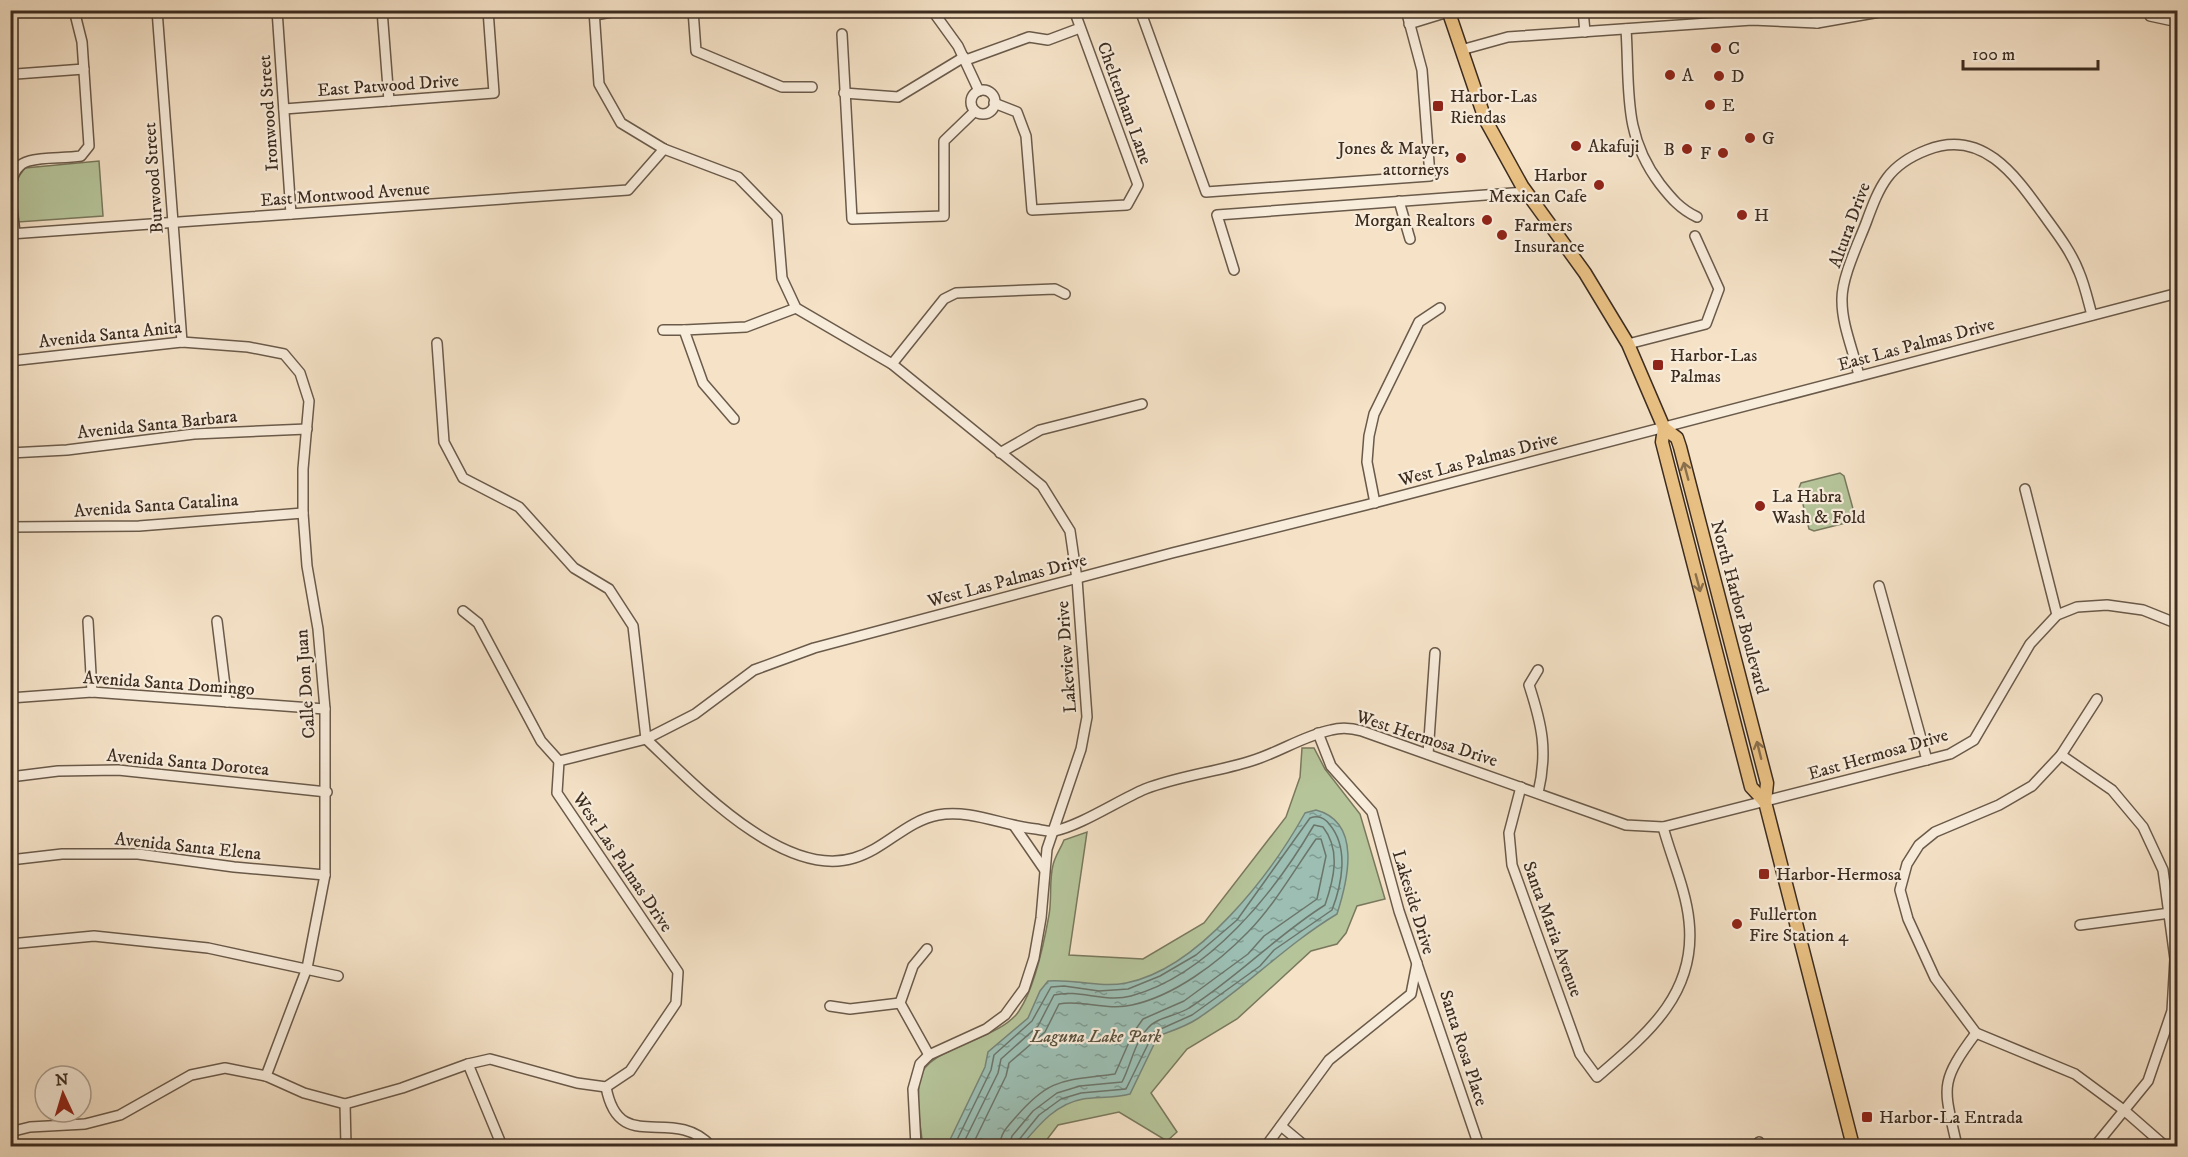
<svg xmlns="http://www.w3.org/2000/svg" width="2188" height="1157" font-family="'IM FELL DW Pica',serif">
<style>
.park{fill:#b6c49a;stroke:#79785d;stroke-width:1.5}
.water{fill:url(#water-ripples);stroke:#768478;stroke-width:1.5}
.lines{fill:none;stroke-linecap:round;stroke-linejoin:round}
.shore{stroke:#6c756a;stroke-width:1.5}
.minor-casing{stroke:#6a5a4a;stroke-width:12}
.major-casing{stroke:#3c2c20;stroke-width:15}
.minor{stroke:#f8ecdb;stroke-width:9}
.major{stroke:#eac184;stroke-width:12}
.oneway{stroke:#8a6f4d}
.poi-dot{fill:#8f2418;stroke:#f8ecdb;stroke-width:2}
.labels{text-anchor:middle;stroke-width:4.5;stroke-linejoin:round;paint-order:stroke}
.poi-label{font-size:18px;fill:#3c2c20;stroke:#f8ecdb;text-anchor:start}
.street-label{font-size:18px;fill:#3c2c20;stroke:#f8ecdb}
.park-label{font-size:18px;font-style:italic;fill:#5a523e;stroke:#f8ecdb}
</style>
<defs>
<pattern id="water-ripples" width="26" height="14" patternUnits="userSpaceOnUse" patternTransform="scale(1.5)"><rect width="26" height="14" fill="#9cbeb3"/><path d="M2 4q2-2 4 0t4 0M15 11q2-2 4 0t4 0" fill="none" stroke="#809b91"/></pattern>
</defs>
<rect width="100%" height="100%" fill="#f5e2c7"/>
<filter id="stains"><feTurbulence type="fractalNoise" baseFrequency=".00333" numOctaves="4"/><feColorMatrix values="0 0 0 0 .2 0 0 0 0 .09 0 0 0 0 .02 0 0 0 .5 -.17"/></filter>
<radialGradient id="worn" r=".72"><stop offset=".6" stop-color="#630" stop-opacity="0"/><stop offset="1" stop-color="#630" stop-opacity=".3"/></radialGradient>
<!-- park -->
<g class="park">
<polygon points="99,161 103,216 18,222 16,180 25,168"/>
<polygon points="1840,473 1844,476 1855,516 1853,521 1814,531 1809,529 1799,488 1801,483"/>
<path d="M1302 748H1314L1325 769 1360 814 1385 899 1357 906 1346 933 1337 944 1311 951 1237 1019 1187 1049 1151 1093 1177 1132 1167 1141 1119 1112 1058 1125 1042 1146H923C920 1125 916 1100 920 1078 926 1047 999 1041 1019 1011 1035 987 1044 943 1049 915 1052 899 1049 881 1053 865 1055 856 1061 848 1064 840L1087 832 1069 955 1143 959 1204 923 1286 817 1300 777Z"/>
</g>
<!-- water -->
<path class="water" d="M1316 810C1362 822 1348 880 1337 914 1287 944 1246 987 1197 1019 1185 1027 1171 1031 1158 1036L1130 1094C1114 1098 1099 1097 1083 1099 1055 1104 1038 1126 1021 1146H947L985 1067 988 1052 1028 1018 1040 991 1048 981C1074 979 1100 988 1126 983 1199 969 1271 874 1305 813Z"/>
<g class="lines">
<!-- shore -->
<g class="shore">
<path d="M954 1146 991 1070 994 1055 1032 1021 1051 987 1064 986 1099 991 1128 989 1160 976 1196 955 1237 920 1310 818C1318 815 1325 818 1330 825 1349 848 1342 884 1332 910L1274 950 1260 966 1192 1015 1154 1032 1126 1089 1081 1093 1061 1099 1039 1115 1018 1141 1017 1146"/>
<path d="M962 1146 998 1073 1001 1059 1038 1026 1054 995C1079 989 1105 1003 1131 996 1209 975 1275 892 1314 825L1323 827C1341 850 1334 879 1325 905 1277 935 1238 977 1189 1008 1177 1016 1157 1017 1148 1028 1134 1043 1131 1065 1122 1082L1080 1086 1057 1093 1033 1111 1012 1136 1009 1146"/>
<path d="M972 1146 1006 1076 1009 1063 1045 1032 1059 1004C1080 999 1107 1011 1132 1005 1174 996 1218 963 1248 932 1273 907 1295 869 1316 839H1321L1326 856 1317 899 1264 936 1248 954 1184 1001 1143 1019 1133 1033 1115 1074C1065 1081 1051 1076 1015 1118 1007 1127 1000 1134 1000 1146"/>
</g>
<!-- minor casing -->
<g class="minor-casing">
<g id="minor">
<polyline points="157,10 182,342"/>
<polyline points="277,10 291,214"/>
<polyline points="382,10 389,101"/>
<polyline points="594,10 599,84 621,123 664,149 738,177 777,217 782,278 796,308 892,364 1042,486 1070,531 1077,579 1087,717 1081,749 1047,849 1041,918 1034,958 1024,989 1005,1015 986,1029 929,1055 920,1064 913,1089 916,1146"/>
<polyline points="693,10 696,51 782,87 812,87"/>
<polyline points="932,10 958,46 979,91"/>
<polyline points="1140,10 1206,192 1430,176 1422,70 1406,10"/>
<polyline points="1583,10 1585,32"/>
<polyline points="1816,10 1817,23"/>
<polyline points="595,15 622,10"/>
<polyline points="2150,16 2178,22"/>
<polyline points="1409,24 1448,12"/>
<path d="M1626 29C1630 88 1622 134 1660 184 1671 198 1680 209 1697 217"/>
<polyline points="842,34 852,219 944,216 944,141 975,111"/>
<polyline points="1461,50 1508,37 1752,20 1817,23 1891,10"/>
<polyline points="966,60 1029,37 1048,40 1080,28"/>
<polyline points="16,74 84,69"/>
<circle cx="983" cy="102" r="12"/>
<polyline points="844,93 898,97 964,57"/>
<polyline points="994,103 1017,112 1026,136 1032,210 1127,205 1138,185 1074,10"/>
<polyline points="284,109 494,93 488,10"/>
<polyline points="1399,201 1410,239"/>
<polyline points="10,234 628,190 664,149"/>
<path d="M15 234C14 214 1 168 29 161 45 156 64 159 81 156L89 146 82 42 74 10"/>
<polyline points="1234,270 1217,215 1526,192"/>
<polyline points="663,330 684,330"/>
<path d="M437 343 444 442 463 478 519 507 574 568 609 589 633 626 646 739C693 783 783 880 854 858 885 849 906 821 938 815 971 809 1004 826 1036 829 1042 830 1049 832 1054 831 1080 826 1119 800 1145 789 1179 776 1216 772 1251 761 1278 753 1303 736 1331 730 1341 727 1352 728 1362 731L1626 825 1663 827 1950 754 1974 740 2030 644 2057 615 2077 607 2107 605 2143 610 2178 624"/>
<polyline points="1628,344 1706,324 1719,289 1695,236"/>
<polyline points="10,361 182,342 248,347 284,354 300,373 309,401 303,469 303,513 307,566 318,629 325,709 325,875 307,968 266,1076"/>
<polyline points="892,364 944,299 956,293 1055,289 1065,294"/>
<path d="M1859 376C1854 352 1842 326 1842 301 1841 279 1858 244 1866 223 1880 185 1888 165 1927 150 1982 128 2015 175 2043 214 2056 232 2071 251 2079 272 2085 286 2088 301 2092 315"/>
<polyline points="734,419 703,383 684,330 746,327 796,308"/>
<polyline points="10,453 67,450 194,434 307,429"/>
<polyline points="1000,453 1040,430 1142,404"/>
<polyline points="2025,489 2057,615"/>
<polyline points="1375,503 1367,462 1369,436 1374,414 1419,322 1440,308"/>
<polyline points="10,527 139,526 303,513"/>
<polyline points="1879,586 1927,760"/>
<polyline points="463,611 478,623 541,741 559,761"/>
<polyline points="88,621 92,692"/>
<polyline points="217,621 227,702"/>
<path d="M1538 670 1529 685C1542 725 1548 751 1538 793"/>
<polyline points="10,698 92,692 325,709"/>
<polyline points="2097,699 2061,755 2032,786 1999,805 1935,832 1919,845 1907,864 1900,890 1908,919 1935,978 1976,1033 2075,1074 2125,1111 2165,1146"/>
<polyline points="1318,733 1331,766 1372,812 1399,911 1479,1146"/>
<polyline points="1428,754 1435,653"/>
<polyline points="2061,755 2112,790 2143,827 2163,870 2175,959 2172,1011 2148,1081 2095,1146"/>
<polyline points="10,777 58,771 118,770 327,792"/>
<path d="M1521 787 1509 833 1512 865 1580 1054 1597 1077C1647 1034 1697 994 1689 921 1686 890 1671 857 1663 827"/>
<polyline points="1015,827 1044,869"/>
<polyline points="10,860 62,854 138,854 234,867 325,875"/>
<polyline points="2080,925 2170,913"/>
<polyline points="10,944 94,936 208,948 338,976"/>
<polyline points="927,949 913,966 900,1003 929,1055"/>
<polyline points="830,1006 850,1009 900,1003"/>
<polyline points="468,1064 502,1146"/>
<path d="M606 1087C619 1157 672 1104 711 1146"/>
<polyline points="345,1104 346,1146"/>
<polyline points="1281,1126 1305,1146"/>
<polyline points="10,1132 30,1127 85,1124 120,1115 191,1075 225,1068 266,1076 304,1093 345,1104 402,1088 468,1064 490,1059 577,1083 606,1087 630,1071 676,1003 678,972 557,793 559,761 646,739 695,714 754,670 814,648 1172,553 1366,505 2178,293"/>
<polyline points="1759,1142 1760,1146"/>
<polyline points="1266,1146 1329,1060 1411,994 1417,963"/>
<path d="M1957 1146C1944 1087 1938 1084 1976 1033"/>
</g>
</g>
<!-- major casing -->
<g class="major-casing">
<g id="major">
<polyline points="1448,10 1485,119 1522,186 1585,273 1628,344 1664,428 1662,442 1751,787 1765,802"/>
<polyline points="1664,428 1677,438 1680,447 1767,783 1765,802 1853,1146"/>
</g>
</g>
<!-- minor -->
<use href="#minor" class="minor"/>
<!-- major -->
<use href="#major" class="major"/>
</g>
<!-- one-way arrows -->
<defs><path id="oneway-shaft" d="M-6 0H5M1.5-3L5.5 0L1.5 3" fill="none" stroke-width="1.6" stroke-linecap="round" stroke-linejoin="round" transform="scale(1.5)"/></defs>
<g class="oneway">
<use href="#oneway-shaft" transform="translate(1686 471) rotate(-105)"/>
<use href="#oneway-shaft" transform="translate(1698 583) rotate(75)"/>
<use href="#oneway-shaft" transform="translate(1759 750) rotate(-104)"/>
</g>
<!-- markers -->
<g class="poi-dot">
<circle cx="1716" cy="48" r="6"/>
<circle cx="1670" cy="75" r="6"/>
<circle cx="1719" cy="76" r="6"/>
<circle cx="1710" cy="105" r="6"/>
<rect x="1432" y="100" width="12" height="12" rx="3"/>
<circle cx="1750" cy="138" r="6"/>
<circle cx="1576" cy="146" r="6"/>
<circle cx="1687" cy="149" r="6"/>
<circle cx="1723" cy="153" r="6"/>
<circle cx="1461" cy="158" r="6"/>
<circle cx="1599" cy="185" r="6"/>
<circle cx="1742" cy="215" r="6"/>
<circle cx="1487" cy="220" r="6"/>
<circle cx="1502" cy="235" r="6"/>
<rect x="1652" y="359" width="12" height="12" rx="3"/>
<circle cx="1760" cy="506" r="6"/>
<rect x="1758" y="868" width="12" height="12" rx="3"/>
<circle cx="1737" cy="924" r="6"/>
<rect x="1861" y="1111" width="12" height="12" rx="3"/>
</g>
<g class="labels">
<!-- poi labels -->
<g class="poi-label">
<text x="1728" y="54">C</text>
<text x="1682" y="81">A</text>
<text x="1731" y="82">D</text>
<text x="1450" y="102">Harbor-Las<tspan x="1450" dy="21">Riendas</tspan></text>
<text x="1722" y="111">E</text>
<text x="1762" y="144">G</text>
<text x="1588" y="152">Akafuji</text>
<text x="1449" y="154" text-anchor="end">Jones &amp; Mayer,<tspan x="1449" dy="21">attorneys</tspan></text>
<text x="1675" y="155" text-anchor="end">B</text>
<text x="1711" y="159" text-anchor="end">F</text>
<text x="1587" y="181" text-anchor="end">Harbor<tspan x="1587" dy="21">Mexican Cafe</tspan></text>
<text x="1754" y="221">H</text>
<text x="1475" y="226" text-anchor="end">Morgan Realtors</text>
<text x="1514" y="231">Farmers<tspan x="1514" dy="21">Insurance</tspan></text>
<text x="1670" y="361">Harbor-Las<tspan x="1670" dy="21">Palmas</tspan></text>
<text x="1772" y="502">La Habra<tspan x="1772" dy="21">Wash &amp; Fold</tspan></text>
<text x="1776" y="880">Harbor-Hermosa</text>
<text x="1749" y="920">Fullerton<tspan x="1749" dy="21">Fire Station 4</tspan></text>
<text x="1879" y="1123">Harbor-La Entrada</text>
</g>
<!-- street labels -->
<g class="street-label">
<text transform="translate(388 85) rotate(-4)" y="6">East Patwood Drive</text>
<text transform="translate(1125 103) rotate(70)" y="6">Cheltenham Lane</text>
<text transform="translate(268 113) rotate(-94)" y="6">Ironwood Street</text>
<text transform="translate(153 178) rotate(-94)" y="6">Burwood Street</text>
<text transform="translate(345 194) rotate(-4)" y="6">East Montwood Avenue</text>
<text transform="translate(1849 225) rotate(-70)" y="6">Altura Drive</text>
<text transform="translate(110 334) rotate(-6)" y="6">Avenida Santa Anita</text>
<text transform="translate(1916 344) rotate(-15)" y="6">East Las Palmas Drive</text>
<text transform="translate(157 424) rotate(-6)" y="6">Avenida Santa Barbara</text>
<text transform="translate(1478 459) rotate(-15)" y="6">West Las Palmas Drive</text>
<text transform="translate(156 505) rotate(-4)" y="6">Avenida Santa Catalina</text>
<text transform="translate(1007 580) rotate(-15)" y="6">West Las Palmas Drive</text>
<text transform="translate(1740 607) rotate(75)" y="6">North Harbor Boulevard</text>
<text transform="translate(1066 657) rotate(-94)" y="6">Lakeview Drive</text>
<text transform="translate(169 683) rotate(4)" y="6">Avenida Santa Domingo</text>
<text transform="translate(305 684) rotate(-94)" y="6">Calle Don Juan</text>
<text transform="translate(1427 738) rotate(18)" y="6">West Hermosa Drive</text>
<text transform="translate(1878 754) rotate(-16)" y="6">East Hermosa Drive</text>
<text transform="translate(188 762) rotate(5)" y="6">Avenida Santa Dorotea</text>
<text transform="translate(188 846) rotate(6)" y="6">Avenida Santa Elena</text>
<text transform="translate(623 862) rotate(56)" y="6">West Las Palmas Drive</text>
<text transform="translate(1414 902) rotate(73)" y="6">Lakeside Drive</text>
<text transform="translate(1553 929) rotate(70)" y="6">Santa Maria Avenue</text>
<text transform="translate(1464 1048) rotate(72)" y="6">Santa Rosa Place</text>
</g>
<!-- park labels -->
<g class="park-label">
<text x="1096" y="1042">Laguna Lake Park</text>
</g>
</g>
<!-- margin -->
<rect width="2188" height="1157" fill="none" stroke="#f5e2c7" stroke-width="36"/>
<rect x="12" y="12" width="2164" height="1133" fill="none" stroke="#3c2c20" stroke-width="3"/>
<rect x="18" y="18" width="2152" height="1121" fill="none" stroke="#3c2c20" stroke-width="1.5"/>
<!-- north arrow -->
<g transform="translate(63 1094) rotate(356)"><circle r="28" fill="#f8ecdb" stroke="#ad9f90" stroke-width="1.5"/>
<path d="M0-4.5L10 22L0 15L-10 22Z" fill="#8f2418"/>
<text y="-9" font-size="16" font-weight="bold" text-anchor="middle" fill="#3c2c20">N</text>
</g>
<!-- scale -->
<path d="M1963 60v9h135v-9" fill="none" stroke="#3c2c20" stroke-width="3"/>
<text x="1972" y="60" font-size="18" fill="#3c2c20" stroke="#f8ecdb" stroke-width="4.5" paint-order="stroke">100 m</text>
<rect width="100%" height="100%" filter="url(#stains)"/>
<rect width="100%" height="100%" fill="url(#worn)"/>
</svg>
